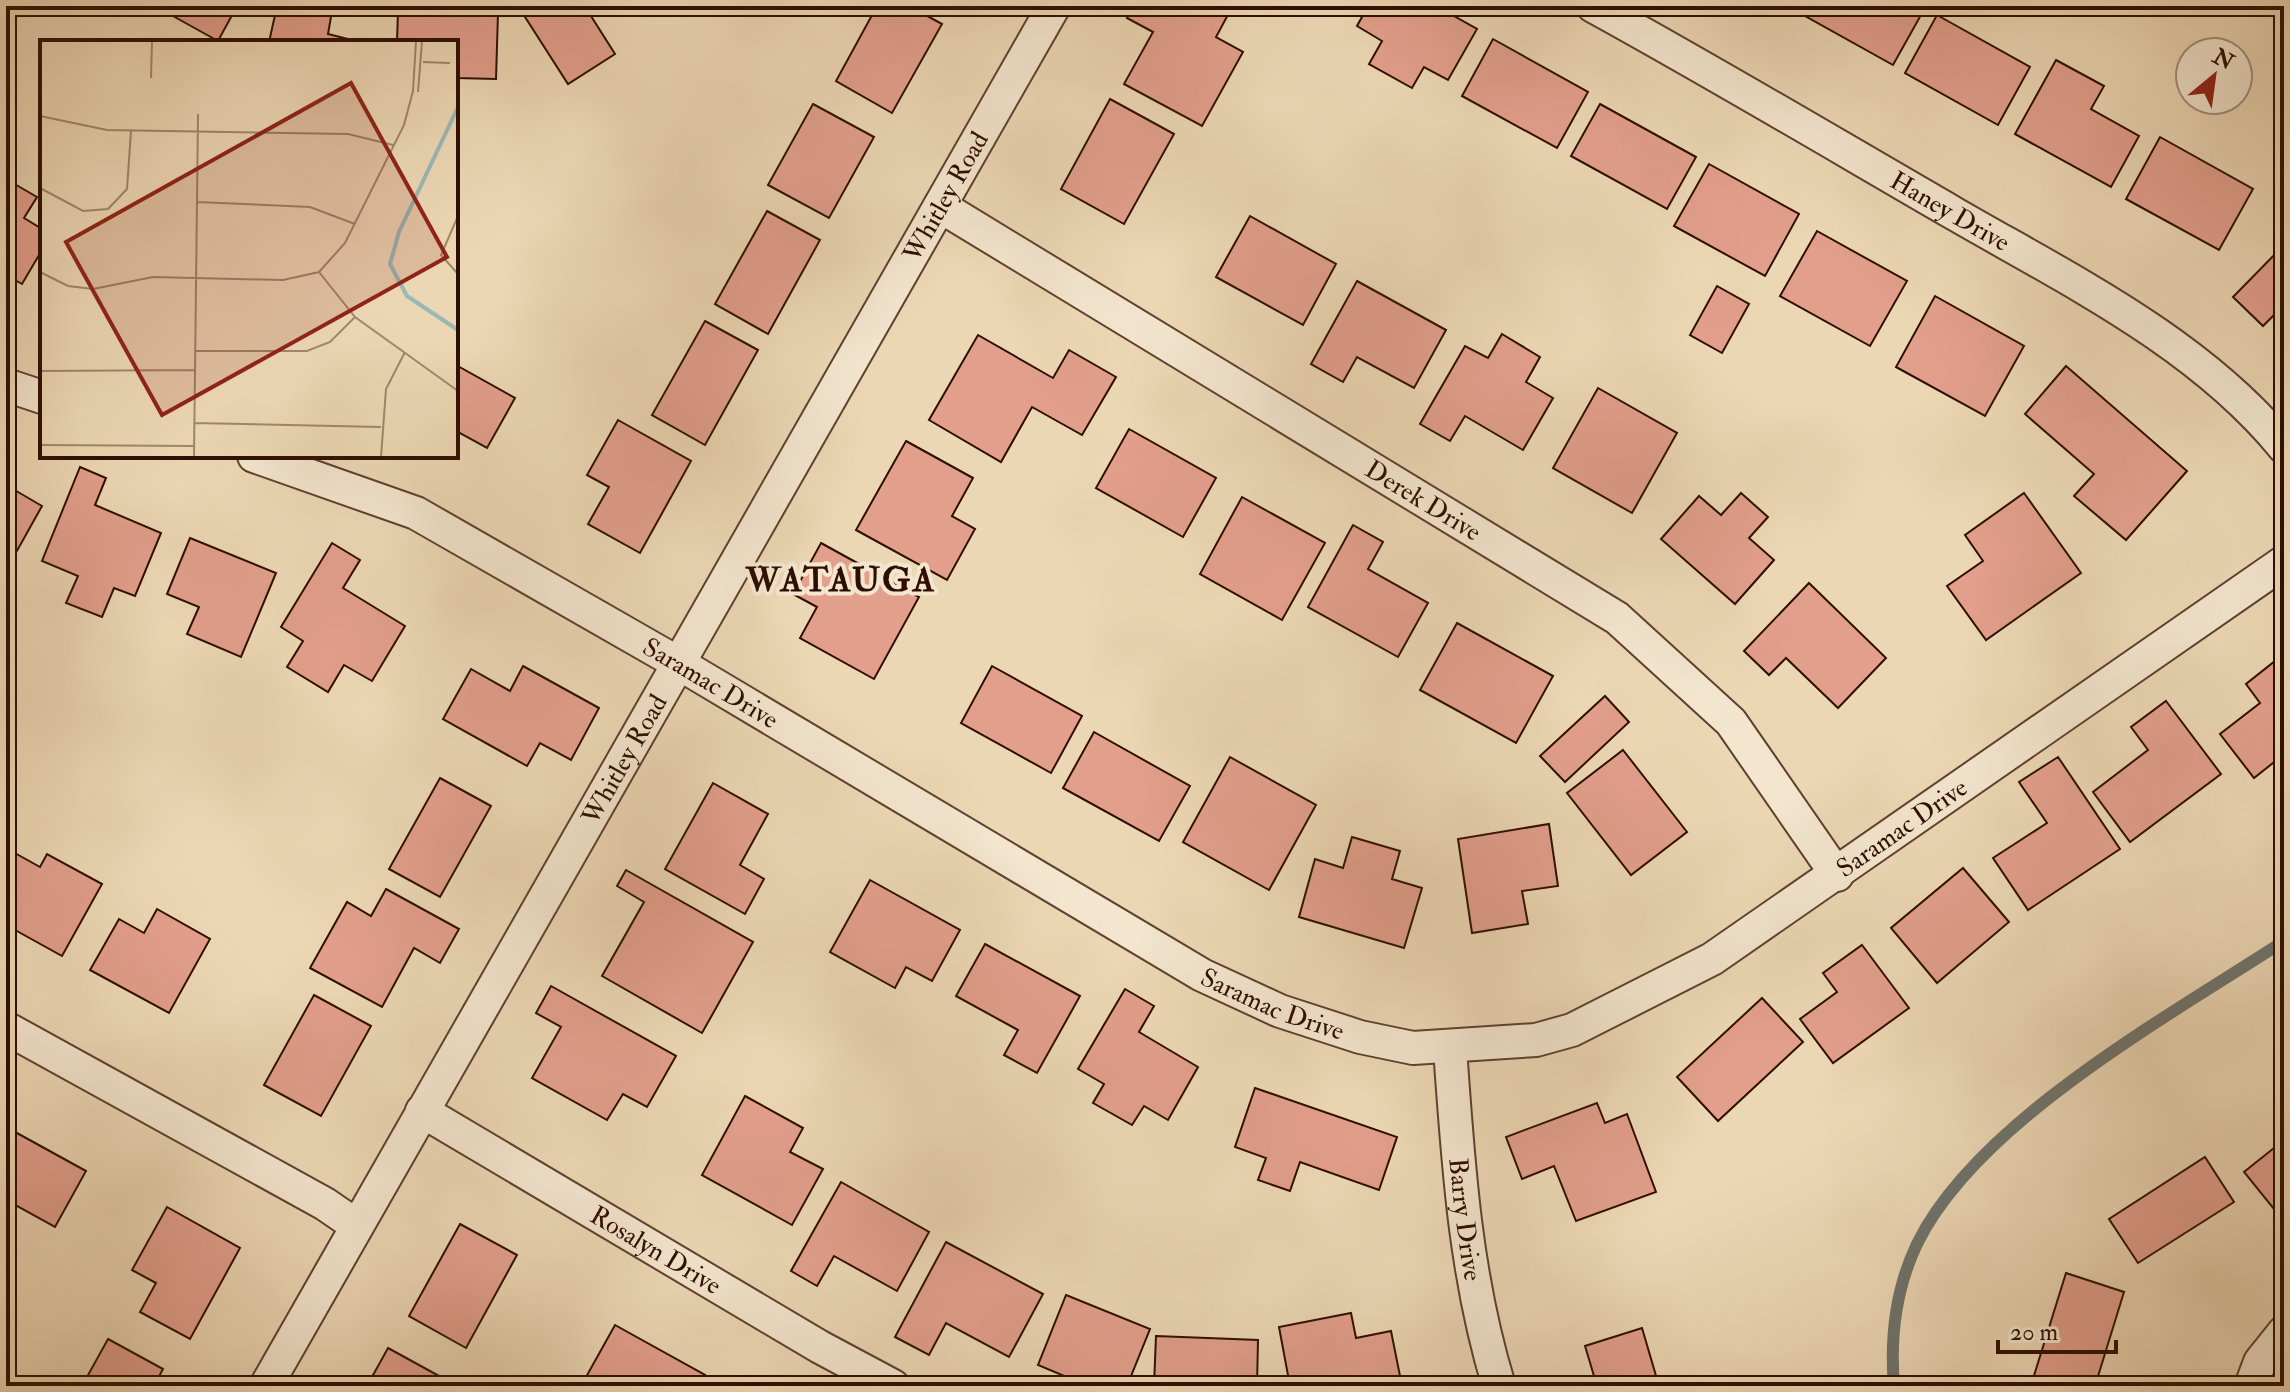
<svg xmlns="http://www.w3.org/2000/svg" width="2290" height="1392" font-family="'IM FELL Double Pica',serif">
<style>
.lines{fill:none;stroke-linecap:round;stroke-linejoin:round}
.stream{stroke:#6f746d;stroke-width:12}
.building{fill:#e29f8c;stroke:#2e0e01;stroke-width:2}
.street-casing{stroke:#5e402e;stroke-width:36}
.street{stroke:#f3e5ce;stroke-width:32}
.labels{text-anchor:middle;stroke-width:8;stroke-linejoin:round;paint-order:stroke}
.street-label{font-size:26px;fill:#2e0e01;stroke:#f3e5ce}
.district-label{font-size:34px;font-weight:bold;letter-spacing:2px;fill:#2e0e01;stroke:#f3e5ce}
.inset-river{fill:none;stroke:#9ab8b5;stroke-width:4}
.inset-road{fill:none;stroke:#a0876c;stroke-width:2}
.view{fill:#8f2418;fill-opacity:0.15;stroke:#8f2418;stroke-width:4}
.inset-edge{fill:none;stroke:#2e0e01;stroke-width:4}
</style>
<rect width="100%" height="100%" fill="#ecd7b4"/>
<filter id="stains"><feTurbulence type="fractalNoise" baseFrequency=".0025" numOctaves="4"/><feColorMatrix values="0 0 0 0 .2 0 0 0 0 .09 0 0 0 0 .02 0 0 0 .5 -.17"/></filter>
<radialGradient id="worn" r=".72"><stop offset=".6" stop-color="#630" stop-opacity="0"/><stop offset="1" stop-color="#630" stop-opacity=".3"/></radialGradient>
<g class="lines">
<!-- stream -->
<path class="stream" d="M1894 1386C1890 1338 1896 1288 1917 1244 1977 1121 2171 1015 2284 941"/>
</g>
<!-- building -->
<g class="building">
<polygon points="155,6 237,6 218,41"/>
<polygon points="277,6 309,6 332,11 328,34 360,42 269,42"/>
<polygon points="518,6 607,6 591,16 615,54 568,84"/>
<polygon points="877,6 909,6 942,24 892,113 836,81"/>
<polygon points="1134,6 1221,6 1230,11 1216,37 1243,52 1202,126 1124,84 1153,32 1127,18"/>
<polygon points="1368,6 1436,6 1477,29 1448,80 1424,67 1412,88 1369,64 1382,41 1357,26"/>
<polygon points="1801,6 1926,6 1893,65 1798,12"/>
<polygon points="398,10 498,13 496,79 456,78 456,42 397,42"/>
<polygon points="1937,15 2030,67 1998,125 1905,73"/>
<polygon points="1493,39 1588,92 1557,148 1462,96"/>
<polygon points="2056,60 2104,86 2091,109 2139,136 2111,187 2015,134"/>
<polygon points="1110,99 1174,134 1124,224 1061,189"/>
<polygon points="813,104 874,137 829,218 768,185"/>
<polygon points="1600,104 1696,157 1667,209 1571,156"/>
<polygon points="2160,137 2253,189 2219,250 2126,199"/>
<polygon points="1709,164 1799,214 1765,276 1674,226"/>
<polygon points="6,179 37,197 24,218 42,229 42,250 22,284 6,275"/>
<polygon points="767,211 820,240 768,334 715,304"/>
<polygon points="1250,216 1336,264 1303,325 1216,277"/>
<polygon points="1817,231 1907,281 1870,346 1780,296"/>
<polygon points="2284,245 2284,305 2263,326 2233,297"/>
<polygon points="1357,281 1446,330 1414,388 1357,357 1343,382 1311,364"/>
<polygon points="1717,286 1749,304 1722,353 1690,335"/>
<polygon points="1935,296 2024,346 1985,416 1896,367"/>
<polygon points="705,321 758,350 705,445 652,415"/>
<polygon points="1502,334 1540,357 1526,382 1553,398 1523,450 1465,416 1450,441 1420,424 1465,346 1488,358"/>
<polygon points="978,335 1053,378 1069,350 1116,377 1082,435 1032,407 1001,462 929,420"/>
<polygon points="456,365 515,398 487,448 456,431"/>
<polygon points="2066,366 2187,471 2126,540 2074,496 2094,474 2025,414"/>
<polygon points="1598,388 1677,433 1632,513 1553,468"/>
<polygon points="618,420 691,461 640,553 588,524 609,487 587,475"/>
<polygon points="1129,429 1216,478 1183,537 1096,488"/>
<polygon points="906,441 973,478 952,516 975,529 947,580 856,530"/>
<polygon points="80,467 106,478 95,505 161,533 135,596 114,588 102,617 66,603 78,576 42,561"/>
<polygon points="6,485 42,506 13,558 6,554"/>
<polygon points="1741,493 1768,517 1749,538 1774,560 1735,604 1661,539 1699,496 1721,515"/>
<polygon points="2024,493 2081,573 1986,640 1947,586 1983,561 1965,535"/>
<polygon points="1242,497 1325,543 1282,620 1200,574"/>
<polygon points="1353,525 1383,542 1368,569 1428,603 1398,657 1308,607"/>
<polygon points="190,538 276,573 241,657 187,634 199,607 167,594"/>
<polygon points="332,543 360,560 343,588 405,626 372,681 344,665 328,692 287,667 303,641 281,627"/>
<polygon points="821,543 919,597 874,679 800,638 817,607 793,594"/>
<polygon points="1809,583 1886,658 1838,708 1786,658 1769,675 1744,651"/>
<polygon points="1457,623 1553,676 1516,743 1420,690"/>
<polygon points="2275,661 2284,672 2284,767 2278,759 2254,778 2220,734 2260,703 2246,684"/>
<polygon points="523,666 599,708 571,760 540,743 527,766 443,719 471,669 510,691"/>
<polygon points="992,666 1082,716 1051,773 961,723"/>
<polygon points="1605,696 1629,722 1565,782 1540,756"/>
<polygon points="2166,701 2221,774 2130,842 2093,792 2148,750 2131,727"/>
<polygon points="1094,732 1190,786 1159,841 1063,788"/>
<polygon points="1623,750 1687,832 1631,875 1567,793"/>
<polygon points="1230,757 1316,805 1269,890 1183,842"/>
<polygon points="2058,757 2120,849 2028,910 1993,858 2047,823 2019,782"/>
<polygon points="440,778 491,806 440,897 389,869"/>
<polygon points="713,783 768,814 740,865 764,879 745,914 665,869"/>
<polygon points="1549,824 1558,886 1522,891 1528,924 1472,933 1458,839"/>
<polygon points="1352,837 1400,851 1392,879 1422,888 1404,948 1299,917 1315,859 1343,868"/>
<polygon points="13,852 40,867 47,854 102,884 62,956 6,925 6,864"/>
<polygon points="1963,868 2009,922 1937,983 1891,928"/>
<polygon points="626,870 753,942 702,1033 602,976 644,902 617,886"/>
<polygon points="870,880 960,930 932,981 906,967 895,988 830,952"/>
<polygon points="386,889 459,929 440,963 414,948 382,1007 310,968 347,902 371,916"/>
<polygon points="157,909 210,939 169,1013 90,970 119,919 144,933"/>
<polygon points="985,944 1080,996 1037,1073 1004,1055 1018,1030 956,996"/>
<polygon points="1862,945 1909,1008 1833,1063 1800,1019 1837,992 1823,973"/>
<polygon points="551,986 676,1056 647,1107 623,1094 607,1120 532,1078 561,1027 536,1013"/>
<polygon points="1125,989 1154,1006 1139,1032 1198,1067 1168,1120 1144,1106 1132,1125 1093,1103 1104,1084 1078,1069"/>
<polygon points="314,995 371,1026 321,1116 264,1085"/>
<polygon points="1762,998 1803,1042 1718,1121 1677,1077"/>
<polygon points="1255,1088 1397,1137 1379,1190 1300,1162 1290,1191 1258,1180 1266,1158 1235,1147"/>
<polygon points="745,1096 803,1128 790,1152 823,1169 792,1225 702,1175"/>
<polygon points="1597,1103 1605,1123 1627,1114 1656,1192 1576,1221 1554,1166 1522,1179 1506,1137"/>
<polygon points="6,1127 86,1171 55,1227 6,1200"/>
<polygon points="2284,1140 2284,1218 2282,1219 2244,1172"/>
<polygon points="2205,1157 2234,1202 2138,1263 2109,1219"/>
<polygon points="841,1182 929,1232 897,1291 834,1256 817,1286 791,1271"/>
<polygon points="167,1207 240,1248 190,1339 140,1312 156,1283 132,1270"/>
<polygon points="460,1224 517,1255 466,1348 409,1316"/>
<polygon points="946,1242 1043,1294 1009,1357 946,1323 929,1355 895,1337"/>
<polygon points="2066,1273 2124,1292 2095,1386 2044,1386 2032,1382"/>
<polygon points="1066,1295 1150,1329 1127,1386 1088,1386 1038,1365"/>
<polygon points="1351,1313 1356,1338 1391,1331 1402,1386 1290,1386 1279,1327"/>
<polygon points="615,1325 705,1375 699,1386 581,1386"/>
<polygon points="1642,1328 1659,1386 1597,1386 1585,1346"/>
<polygon points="1156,1336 1258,1340 1257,1386 1154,1386"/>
<polygon points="108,1339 163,1369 154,1386 82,1386"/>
<polygon points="388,1348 450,1382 448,1386 367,1386"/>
</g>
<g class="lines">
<!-- street casing -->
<g class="street-casing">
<g id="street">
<path id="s1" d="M1593 6C1715 73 1834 144 1955 214 2069 280 2199 343 2284 447"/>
<path id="s2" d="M940 206 1617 618 1731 722 1837 875"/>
<polyline points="6,385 42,397"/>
<path id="s3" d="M254 456 416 513 678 663 1202 975 1280 1011 1360 1037 1413 1048 1536 1040 1572 1030 1712 959 2284 562"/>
<polyline points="6,1028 325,1204 357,1226"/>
<path id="s4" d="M1450 1048C1458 1162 1465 1276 1499 1386"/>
<path id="s5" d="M422 1111 820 1347 893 1386"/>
<path id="s6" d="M266 1386 1054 6"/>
<polyline points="2251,1386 2260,1362 2284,1332"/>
</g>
</g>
<!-- street -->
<use href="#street" class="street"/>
</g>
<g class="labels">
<!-- street labels -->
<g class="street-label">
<text dy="9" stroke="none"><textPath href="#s6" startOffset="1370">Whitley Road</textPath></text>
<text dy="9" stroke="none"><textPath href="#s1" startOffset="412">Haney Drive</textPath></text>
<text dy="9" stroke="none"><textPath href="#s2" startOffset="566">Derek Drive</textPath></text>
<text dy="9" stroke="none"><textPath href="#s3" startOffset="512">Saramac Drive</textPath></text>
<text dy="9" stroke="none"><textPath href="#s6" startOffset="722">Whitley Road</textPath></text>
<text dy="9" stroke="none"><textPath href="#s3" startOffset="1856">Saramac Drive</textPath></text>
<text dy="9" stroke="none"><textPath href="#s3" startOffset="1160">Saramac Drive</textPath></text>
<text dy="9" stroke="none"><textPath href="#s4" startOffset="172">Barry Drive</textPath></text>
<text dy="9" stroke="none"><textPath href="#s5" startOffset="272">Rosalyn Drive</textPath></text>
</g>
<!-- district labels -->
<g class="district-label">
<text x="841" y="591">WATAUGA</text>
</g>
</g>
<!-- overview -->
<g transform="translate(40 40)">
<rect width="418" height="418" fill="#ecd7b4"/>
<path class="inset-river" d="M418 67 359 192 350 224 367 256 418 290"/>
<path class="inset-road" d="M383 22 410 23M111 38 112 1M378 52 382 1M0 76 67 90 308 94 353 105M0 148 43 171 68 169 87 149 91 91M157 162 270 167 315 184M418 176 401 215 418 234M0 232 28 246 53 249 113 237 243 240 279 232 305 203 364 85 373 51 376 1M279 232 315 277 418 351M155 311H267L290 302 315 277M0 331 155 330M154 383 341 387M0 405 154 406M154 417 158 74M341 417 346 349 365 312"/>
<path class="view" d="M311 43 407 217 122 375 26 202Z"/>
<rect width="418" height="418" class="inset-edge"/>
</g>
<!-- margin -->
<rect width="2290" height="1392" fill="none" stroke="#ecd7b4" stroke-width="32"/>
<rect x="8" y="8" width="2274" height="1376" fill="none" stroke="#2e0e01" stroke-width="4"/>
<rect x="16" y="16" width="2258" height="1360" fill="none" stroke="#2e0e01" stroke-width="2"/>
<!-- north arrow -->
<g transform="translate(2214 76) rotate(29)"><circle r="38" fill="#f3e5ce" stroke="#a48f7c" stroke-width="2"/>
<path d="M0-6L14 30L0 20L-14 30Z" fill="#8f2418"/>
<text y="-12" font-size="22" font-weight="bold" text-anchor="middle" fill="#2e0e01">N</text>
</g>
<!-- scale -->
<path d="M1998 1340v12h118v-12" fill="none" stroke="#2e0e01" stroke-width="4"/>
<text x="2010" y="1340" font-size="24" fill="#2e0e01" stroke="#f3e5ce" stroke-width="6" paint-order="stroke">20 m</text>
<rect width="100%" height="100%" filter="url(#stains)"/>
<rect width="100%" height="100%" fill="url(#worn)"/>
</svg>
